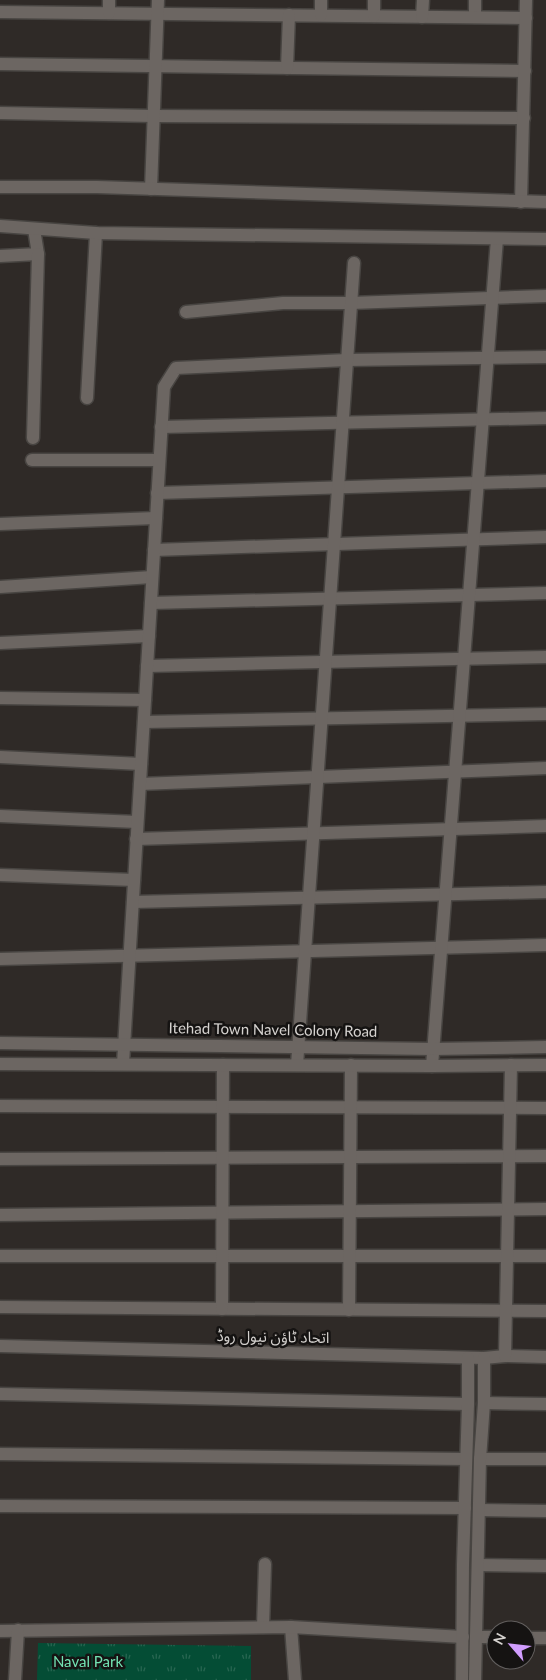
<svg xmlns="http://www.w3.org/2000/svg" width="546" height="1680" font-family="Lato,'Noto Sans Arabic',sans-serif">
<style>
.park{fill:url(#park-tufts)}
.lines{fill:none;stroke-linecap:round;stroke-linejoin:round}
.minor-casing{stroke:#484542;stroke-width:15}
.tertiary-casing{stroke:#484542;stroke-width:15}
.secondary-casing{stroke:#484542;stroke-width:15}
.minor{stroke:#6c6662;stroke-width:12}
.tertiary{stroke:#6c6662;stroke-width:12}
.secondary{stroke:#6c6662;stroke-width:12}
.labels{text-anchor:middle;stroke-width:5;stroke-linejoin:round;paint-order:stroke}
.street-label{font-size:15px;fill:#d5d2cf;stroke:#151312}
.park-label{font-size:15px;fill:#73e2b3;stroke:#151312}
</style>
<defs>
<pattern id="park-tufts" width="24" height="20" patternUnits="userSpaceOnUse" patternTransform="scale(1.25)"><rect width="24" height="20" fill="#044d35"/><path d="M3 7l-1-3M5 7V3M7 7l1-3M15 17l-1-3M17 17v-4M19 17l1-3" fill="none" stroke="#286651"/></pattern>
</defs>
<rect width="100%" height="100%" fill="#2f2a27"/>
<!-- park -->
<polygon class="park" points="38,1643 251,1646 251,1680 37,1680"/>
<g class="lines">
<!-- minor casing -->
<g class="minor-casing">
<g id="minor">
<polyline points="475,0 475,17"/>
<polyline points="0,12 526,18"/>
<polyline points="109,13 109,0"/>
<polyline points="321,15 321,0"/>
<polyline points="374,16 374,0"/>
<polyline points="422,17 423,0"/>
<polyline points="0,64 525,71"/>
<polyline points="287,68 289,15"/>
<polyline points="0,113 154,116 524,118"/>
<polyline points="151,189 158,0"/>
<polyline points="521,202 526,0"/>
<polyline points="0,256 38,254 34,229"/>
<polyline points="186,312 283,303 351,303 546,296"/>
<polyline points="87,398 96,233"/>
<polyline points="161,427 546,418"/>
<polyline points="33,438 38,254"/>
<polyline points="32,460 159,460"/>
<polyline points="157,493 546,481"/>
<polyline points="0,524 156,518"/>
<polyline points="154,550 546,537"/>
<polyline points="0,587 152,577"/>
<polyline points="151,603 546,593"/>
<polyline points="0,643 149,636"/>
<polyline points="147,666 546,657"/>
<polyline points="0,698 145,700"/>
<polyline points="144,722 546,714"/>
<polyline points="0,757 141,764"/>
<polyline points="140,784 546,768"/>
<polyline points="0,816 137,822"/>
<polyline points="136,839 546,826"/>
<polyline points="0,875 134,880"/>
<polyline points="133,902 546,892"/>
<polyline points="0,959 546,945"/>
<polyline points="123,1064 164,387 176,368 347,360 546,357"/>
<polyline points="297,1065 354,263"/>
<polyline points="432,1066 497,239"/>
<polyline points="0,1106 546,1108"/>
<polyline points="0,1159 546,1156"/>
<polyline points="0,1215 546,1209"/>
<polyline points="0,1256 546,1256"/>
<polyline points="0,1307 546,1311"/>
<polyline points="222,1309 223,1065"/>
<polyline points="349,1310 351,1065"/>
<polyline points="0,1346 484,1358 505,1356 546,1357"/>
<polyline points="505,1356 511,1065"/>
<polyline points="0,1394 468,1404"/>
<polyline points="484,1403 546,1404"/>
<polyline points="0,1454 466,1459"/>
<polyline points="480,1459 546,1459"/>
<polyline points="0,1506 465,1508"/>
<polyline points="480,1510 546,1511"/>
<polyline points="478,1565 546,1566"/>
<polyline points="263,1627 265,1564"/>
<polyline points="291,1627 295,1680"/>
<polyline points="0,1631 291,1627 463,1637"/>
<polyline points="476,1637 496,1637"/>
<polyline points="526,1638 546,1638"/>
<polyline points="15,1680 18,1630"/>
<polyline points="462,1680 463,1565 468,1404 468,1358"/>
<polyline points="475,1680 480,1459 484,1403 484,1358"/>
</g>
</g>
<!-- tertiary casing -->
<g class="tertiary-casing">
<g id="tertiary">
<polyline points="0,1043 433,1049 546,1047"/>
<polyline points="0,1064 432,1066 546,1065"/>
</g>
</g>
<!-- secondary casing -->
<g class="secondary-casing">
<g id="secondary">
<polyline points="0,187 97,187 546,202"/>
<polyline points="0,226 96,233 546,239"/>
</g>
</g>
<!-- minor -->
<use href="#minor" class="minor"/>
<!-- tertiary -->
<use href="#tertiary" class="tertiary"/>
<!-- secondary -->
<use href="#secondary" class="secondary"/>
</g>
<g class="labels">
<!-- street labels -->
<g class="street-label">
<text transform="translate(273 1030) rotate(1)" y="5">Itehad Town Navel Colony Road</text>
<text transform="translate(273 1337) rotate(1)" y="5">اتحاد ٹاؤن نیول روڈ</text>
</g>
<!-- park labels -->
<g class="park-label">
<text x="88" y="1667">Naval Park</text>
</g>
</g>
<!-- north arrow -->
<g transform="translate(511 1645) rotate(298)"><circle r="24" fill="#151312" stroke="#625f5e"/>
<path d="M0-4L9 19L0 12L-9 19Z" fill="#d19dfe"/>
<text y="-8" font-size="14" font-weight="bold" text-anchor="middle" fill="#d5d2cf">N</text>
</g>
</svg>
